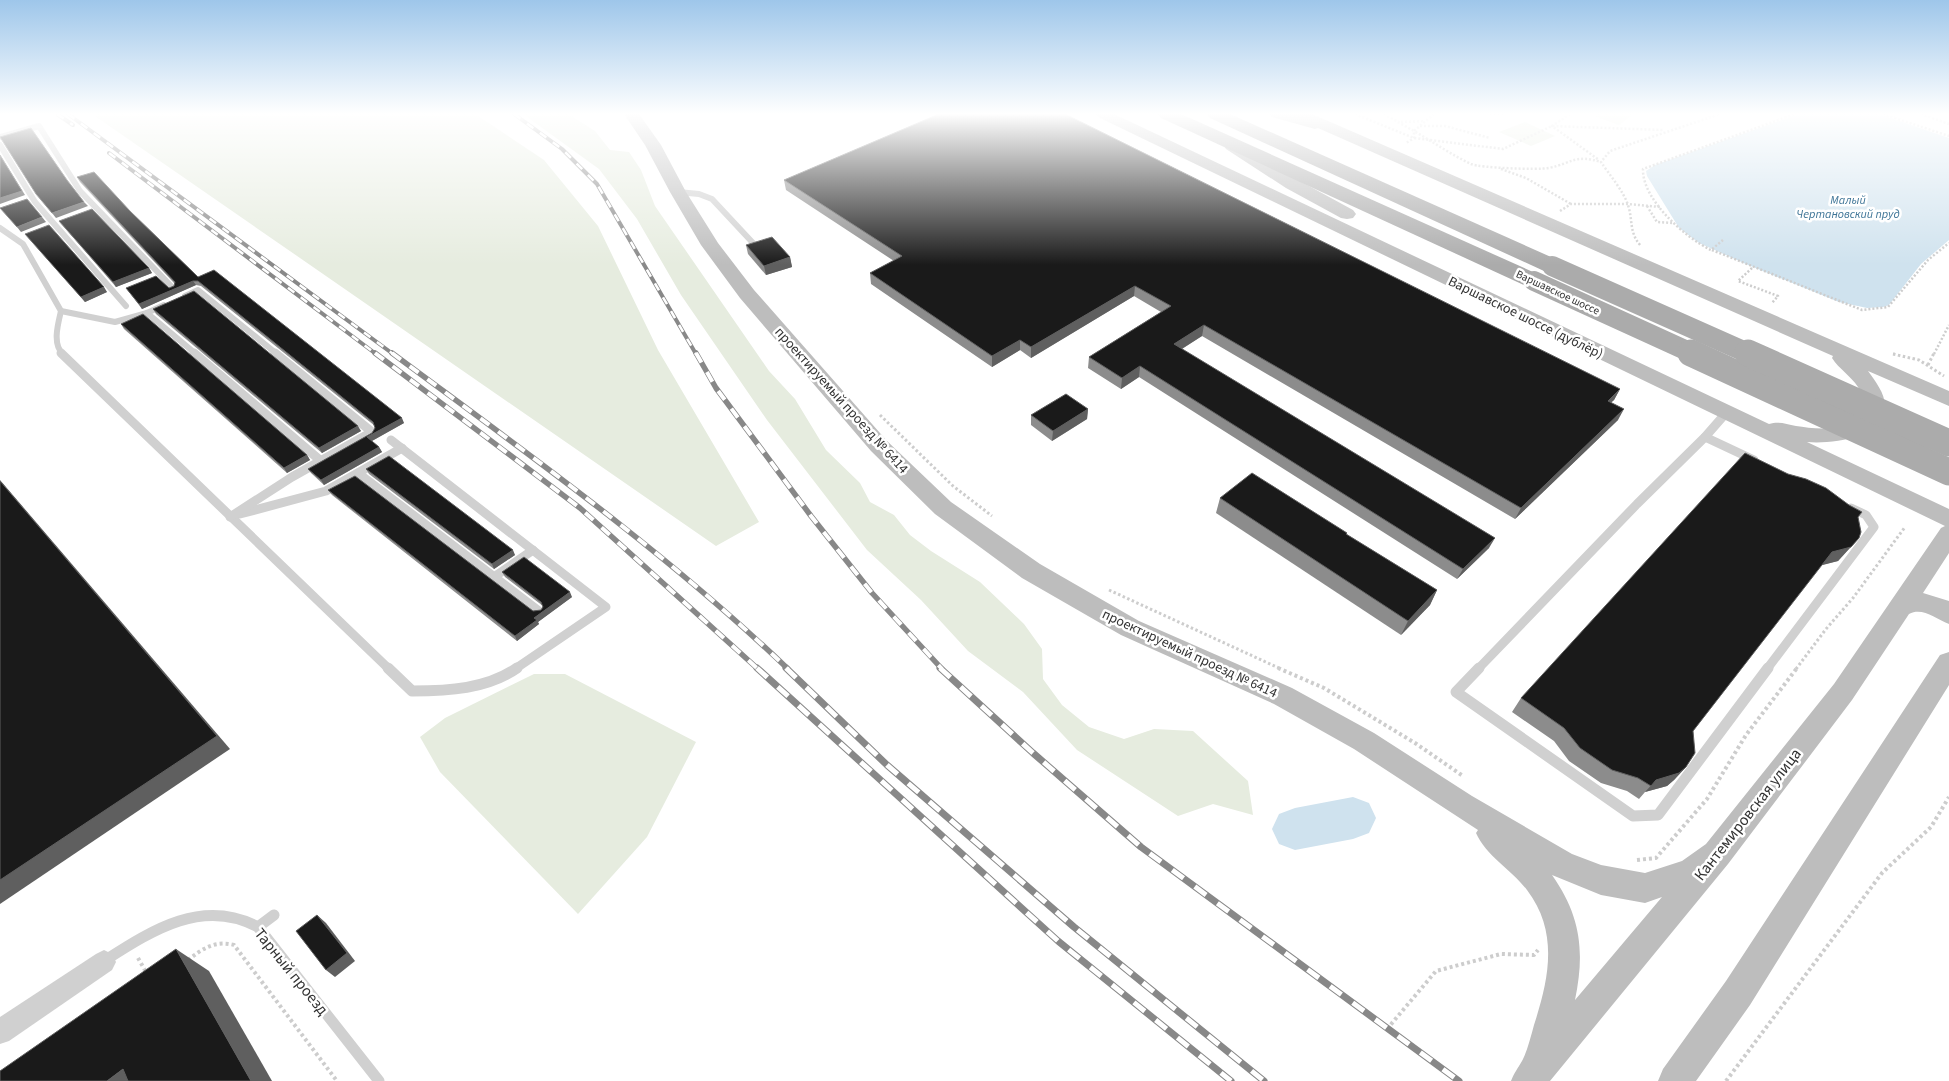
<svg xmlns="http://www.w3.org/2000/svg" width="1949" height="1081" font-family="'Source Sans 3',sans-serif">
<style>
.green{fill:#e6ecdf}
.water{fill:#cfe2ee}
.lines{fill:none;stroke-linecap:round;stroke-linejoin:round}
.river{fill:#cfe2ee;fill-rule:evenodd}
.path-far2{stroke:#cdcdcd;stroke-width:2.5;stroke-dasharray:2 2;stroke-linecap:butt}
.path-far1{stroke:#cdcdcd;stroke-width:3;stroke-dasharray:2.5 2.5;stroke-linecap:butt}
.path{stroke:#cdcdcd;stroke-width:4;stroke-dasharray:3 3;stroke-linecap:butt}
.lane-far2{stroke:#d0d0d0;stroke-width:6}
.lane-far1{stroke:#d0d0d0;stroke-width:9}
.lane{stroke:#d0d0d0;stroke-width:11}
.street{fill:#d0d0d0;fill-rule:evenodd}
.secondary{fill:#bdbdbd;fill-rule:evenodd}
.primary{fill:#ababab;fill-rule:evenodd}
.rail-far2-casing{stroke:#888;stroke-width:4}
.rail-far1-casing{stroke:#888;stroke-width:5.5}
.rail-casing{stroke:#888;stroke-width:7}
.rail-far2{stroke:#fff;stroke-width:2.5;stroke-dasharray:8;stroke-linecap:butt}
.rail-far1{stroke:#fff;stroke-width:4;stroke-dasharray:11;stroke-linecap:butt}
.rail{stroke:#fff;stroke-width:5;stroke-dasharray:14;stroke-linecap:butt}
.primary-bridge-far1{stroke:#ababab;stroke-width:20}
.primary-bridge{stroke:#ababab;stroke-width:27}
.wall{fill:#8c8c8c}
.shaded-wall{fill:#5f5f5f}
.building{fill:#1a1a1a;stroke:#5f5f5f}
.labels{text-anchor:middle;stroke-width:5;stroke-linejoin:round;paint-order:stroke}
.far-street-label{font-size:11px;fill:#333;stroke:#fff}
.far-water-label{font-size:12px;font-style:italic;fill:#3f7597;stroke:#fff}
.street-label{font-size:14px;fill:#333;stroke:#fff}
.near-street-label{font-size:16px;fill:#333;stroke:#fff}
</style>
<rect width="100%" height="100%" fill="#fff"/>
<!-- green -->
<g class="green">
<polygon points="92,114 475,114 544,160 598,226 658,350 759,522 716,546"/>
<polygon points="523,114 568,114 595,131 610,150 629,152 641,170 655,206 769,371 795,399 826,450 860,483 870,502 894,515 910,535 931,551 980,582 1024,624 1042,649 1043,679 1062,705 1089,727 1124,739 1154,729 1193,731 1248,781 1253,815 1213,804 1178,816 1077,750 1023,692 968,651 921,600 867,550 767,420 681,295 637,219 599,169"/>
<polygon points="1598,114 1634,114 1619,125 1594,116"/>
<polygon points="1525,122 1555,136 1531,146 1499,132"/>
<polygon points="534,674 565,674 696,742 647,837 578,914 440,772 420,737 445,718"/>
</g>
<!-- water -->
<polygon class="water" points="1799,114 1879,114 1949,138 1949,240 1921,264 1889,305 1883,307 1867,308 1839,302 1746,264 1699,243 1679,228 1647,176 1646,171 1655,165"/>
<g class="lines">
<!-- river -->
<polygon class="river" points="1353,797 1369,803 1376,818 1369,833 1353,839 1295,850 1279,844 1272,829 1279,814 1295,808"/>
<!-- path-far2 -->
<g class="path-far2">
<polyline points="1355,114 1414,138 1503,149 1552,126 1663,130"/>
<polyline points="1384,114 1414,131 1414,138 1406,143"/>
<path d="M1434 114 1414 131C1433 142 1452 155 1471 164 1481 168 1537 170 1549 168 1572 163 1575 154 1601 162"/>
<polyline points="1489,114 1505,114"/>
<polyline points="1570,114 1552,126 1599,160"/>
<polyline points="1883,114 1949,136"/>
<polyline points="1921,114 1949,124"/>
<polyline points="1401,122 1424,121"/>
<polyline points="1420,126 1445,126 1490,138"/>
<polyline points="1501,169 1526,178 1571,204"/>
<polyline points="1647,206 1657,222 1672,223"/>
<polyline points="1560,211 1571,204 1628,204 1660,207"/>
<path d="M1723 240 1711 250C1686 238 1642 200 1643 169L1795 114"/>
<path d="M1640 245C1629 232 1633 220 1628 205 1624 192 1609 174 1601 162L1610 151 1720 114"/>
<polyline points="1712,250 1862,310 1888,307 1928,260 1949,243"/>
<polyline points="1752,268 1738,281 1778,296 1772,303"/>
<polyline points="1893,354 1895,354"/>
<polyline points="1934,354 1949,325"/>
</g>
<!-- path-far1 -->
<g class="path-far1">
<polyline points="1893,354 1919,360 1944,376"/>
<polyline points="1928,365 1934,353"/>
<polyline points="880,415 953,486 992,516"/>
<polyline points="1109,590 1281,669"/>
<polyline points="1796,669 1826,629 1853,598 1905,527"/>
</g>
<!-- path -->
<g class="path">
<polyline points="1278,668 1324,688 1415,743 1463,776"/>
<polyline points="1637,860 1656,858 1707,799 1746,735 1797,668"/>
<polyline points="138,958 146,972"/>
<path d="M188 960C202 949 215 940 234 945L337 1081"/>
<polyline points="1387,1029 1436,971 1501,954 1534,955 1538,950"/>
<polyline points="1726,1081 1882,873 1931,827 1949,797"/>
</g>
<!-- lane-far2 -->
<g class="lane-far2">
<polyline points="0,137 39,126 80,191 173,288"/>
<polyline points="0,145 35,202 126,306"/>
<polyline points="678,192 699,194 712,199 753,243"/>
<path d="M0 228 23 244 61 311C58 324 52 344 63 354"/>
<polyline points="185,296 198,290 277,354"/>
<polyline points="61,311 115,322 147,313 164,305"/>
<polyline points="147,313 196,354"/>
</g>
<!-- lane-far1 -->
<g class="lane-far1">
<polyline points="61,353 389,669"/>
<polyline points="194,353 321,461"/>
<polyline points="1705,437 1754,460"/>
<polyline points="391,440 606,607 515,669"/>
<polyline points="358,473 539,611"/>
<polyline points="240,514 326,491 402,448"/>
<polyline points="230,517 292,477 372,432 275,353"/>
<polyline points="494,577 533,550"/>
<polyline points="1478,669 1637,504 1705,437 1726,413"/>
<polyline points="1767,669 1874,527 1866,515 1851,508"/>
</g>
<!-- lane -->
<g class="lane">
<path d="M388 668 412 691C448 691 487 689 517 668"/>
<polyline points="1479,668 1456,692 1633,816 1658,815 1768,668"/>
<polyline points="258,927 274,915"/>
<path d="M104 961C151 931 202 897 258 927L379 1081"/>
</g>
<!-- street -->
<polygon class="street" points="104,950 112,954 116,962 112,970 9,1041 0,1044 0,1017 96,954"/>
<!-- secondary -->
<g class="secondary">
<path d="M624 114H639L661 145 686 192 718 243 754 290 887 441 951 502 1040 564 1139 621 1292 688 1374 733 1472 796 1572 854 1601 865 1645 873 1682 861 1706 844 1834 684 1941 528 1945 526 1098 117 1096 114H1114L1769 424C1779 421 1786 424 1796 426 1815 429 1845 432 1860 416 1867 408 1863 396 1858 387 1851 376 1839 369 1832 358L1833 356 1318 128 1315 129 1272 117 1269 114H1312L1949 391V406L1868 371C1875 381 1885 393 1885 406 1885 439 1830 444 1807 442L1949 509V553L1923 593 1949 601V624C1935 619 1923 607 1909 614L1852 700 1728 864 1550 1081H1511C1514 1073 1518 1068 1522 1061 1527 1052 1531 1036 1534 1025 1549 979 1559 932 1527 890 1512 870 1486 856 1476 833L1478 830 1354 749 1274 704 1121 635 1022 578 935 514 871 451 740 298 701 245 670 192 645 145ZM1552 875 1601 895 1645 903 1662 897 1575 1000C1585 952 1581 916 1552 875Z"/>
<polygon points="1232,141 1238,143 1298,180 1353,210 1356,214 1353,218 1347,219 1341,218 1286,188 1226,149 1224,146 1226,143"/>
<polygon points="1949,652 1949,685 1750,1005 1696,1081 1658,1081 1663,1069 1726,981 1940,655"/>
</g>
<!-- primary -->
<g class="primary">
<polygon points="1158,114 1181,114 1542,276 1545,281 1542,286 1534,287 1526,286 1161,118"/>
<polygon points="1207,114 1230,114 1560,261 1563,266 1560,271 1552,272 1544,271 1210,118"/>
</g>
<!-- rail-far2 casing -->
<g class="rail-far2-casing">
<g id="rail-far2">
<polyline points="57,114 73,125"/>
<polyline points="68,114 393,354"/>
<polyline points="514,114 562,149 597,184 696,354"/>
<polyline points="109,153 376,354"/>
</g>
</g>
<!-- rail-far1 casing -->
<g class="rail-far1-casing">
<g id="rail-far1">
<polyline points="375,353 580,508 758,669"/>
<path d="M392 353C528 454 666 552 788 669"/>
<polyline points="696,353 716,388 811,516 872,593 942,669"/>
</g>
</g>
<!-- rail casing -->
<g class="rail-casing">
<g id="rail">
<polyline points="757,668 1058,941 1231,1081"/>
<polyline points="786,668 887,765 1074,927 1264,1081"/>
<polyline points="940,668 1033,753 1141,847 1459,1081"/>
</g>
</g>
<!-- rail-far2 -->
<use href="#rail-far2" class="rail-far2"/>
<!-- rail-far1 -->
<use href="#rail-far1" class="rail-far1"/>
<!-- rail -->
<use href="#rail" class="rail"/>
<!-- primary-bridge-far1 -->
<g class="primary-bridge-far1">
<polyline points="1552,266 1750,354"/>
<polyline points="1534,281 1694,354"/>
</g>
<!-- primary-bridge -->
<g class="primary-bridge">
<polyline points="1691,353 1949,472"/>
<polyline points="1748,353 1949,443"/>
</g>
</g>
<!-- wall -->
<g class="wall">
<polygon points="77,177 130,211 198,277 404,423 372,441 379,447 382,452 324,485 311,473 308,469 372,433 375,428 375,426 201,286 196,285 142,309 126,288 169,288 174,286 174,283 80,182"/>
<polygon points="784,180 1620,389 1614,400 1611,402 1618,420 1515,519 1202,336 1182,349 1489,548 1457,579 1139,377 1121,389 1088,368 1089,357 1161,312 1134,296 1031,358 1020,350 992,367 871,284 870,273 894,261 786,190"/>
<polygon points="59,221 149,268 152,273 116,287"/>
<polygon points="25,234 107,292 85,302"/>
<polygon points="746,245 790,257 792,267 766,275 748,254"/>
<polygon points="153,309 361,431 322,453 156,314"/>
<polygon points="121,324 307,455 310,460 287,473 124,329"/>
<polygon points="1088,409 1087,419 1052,441 1031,425 1031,415"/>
<polygon points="366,469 515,555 494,569 369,474"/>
<polygon points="328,490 533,611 541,610 543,606 505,577 502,572 572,597 538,622 539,624 517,641 332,495"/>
<polygon points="1220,498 1346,534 1437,590 1430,605 1401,635 1216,513"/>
<polygon points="1858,517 1859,538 1838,561 1821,565 1693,731 1686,767 1674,780 1667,786 1645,792 1639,799 1627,791 1601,783 1569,761 1554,741 1512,712 1521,698"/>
</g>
<!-- shaded-wall -->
<g class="shaded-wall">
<polygon points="0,155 25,195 0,204"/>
<polygon points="84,202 88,206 56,218 52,213"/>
<polygon points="42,217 46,222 21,232 17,227"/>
<polygon points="790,257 792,267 766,275 764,266"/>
<polygon points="149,268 152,273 116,287 113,282"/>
<polygon points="193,281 196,285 142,309 139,304"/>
<polygon points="1135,286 1134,296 1031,358 1031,347"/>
<polygon points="104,287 107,292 85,302 81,297"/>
<polygon points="1204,325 1202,336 1172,355 1174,344"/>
<polygon points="1020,340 1020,350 992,367 992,356"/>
<polygon points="1140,366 1139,377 1121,389 1122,378"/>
<polygon points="1620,389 1614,400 1602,411 1608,401"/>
<polygon points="1088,409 1087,419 1052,441 1053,431"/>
<polygon points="1624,409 1618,420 1515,519 1521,508"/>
<polygon points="402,418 404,423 370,442 367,437"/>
<polygon points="358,426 361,431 322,453 319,448"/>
<polygon points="379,447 382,452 324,485 321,480"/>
<polygon points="307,455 310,460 287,473 284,468"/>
<polygon points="0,480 230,749 0,904"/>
<polygon points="1495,538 1489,548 1457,579 1463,569"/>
<polygon points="1859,538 1838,561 1819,566 1832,552"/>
<polygon points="513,550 515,555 494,569 492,564"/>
<polygon points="1437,590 1430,605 1401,635 1408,621"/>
<polygon points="570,592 572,597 538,622 539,624 517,641 515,636 534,618"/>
<polygon points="1686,767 1674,780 1667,786 1645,792 1656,780"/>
<polygon points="317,915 326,923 355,961 335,977 326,970"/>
<polygon points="176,949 209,971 272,1081 251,1081"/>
<polygon points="123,1069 145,1081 107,1081"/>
</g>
<!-- building -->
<g class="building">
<polygon points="939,114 1065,114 1620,389 1608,401 1624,409 1521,508 1204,325 1174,344 1495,538 1463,569 1140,366 1122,378 1089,357 1171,306 1135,286 1031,347 1020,340 992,356 870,273 902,256 784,180"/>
<polygon points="31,128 67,180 84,202 52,213 36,194 0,137"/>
<polygon points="0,155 22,191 0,198"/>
<polygon points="94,172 130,211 198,277 214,270 402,418 367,437 379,447 321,480 308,469 372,433 375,428 373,422 198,281 193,281 139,304 126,288 156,276 169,288 174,286 175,282 77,177"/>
<polygon points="27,199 42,217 17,227 0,208"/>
<polygon points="92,209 149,268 113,282 59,221"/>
<polygon points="49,225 104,287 81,297 25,234"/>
<polygon points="772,237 790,257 764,266 746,245"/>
<polygon points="194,291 358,426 319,448 153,309"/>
<polygon points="143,314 307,455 284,468 121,324"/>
<polygon points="1066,394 1088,409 1053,431 1031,415"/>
<polygon points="1745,453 1788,474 1806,479 1826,488 1849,505 1862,512 1858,517 1861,532 1859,538 1851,547 1832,552 1693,731 1695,753 1686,767 1679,773 1656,780 1651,786 1638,778 1612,770 1580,748 1564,728 1521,698"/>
<polygon points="389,456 513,550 492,564 366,469"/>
<polygon points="1252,473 1347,533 1346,534 1437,590 1408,621 1220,498"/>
<polygon points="355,476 533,611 541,610 543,607 541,602 502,572 524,557 570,592 534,618 537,620 515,636 328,490"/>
<polygon points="0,481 217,736 0,880"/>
<polygon points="317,915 347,953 326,970 296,931"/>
<polygon points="176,949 251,1081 128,1081 123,1069 107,1081 0,1081 0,1071"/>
</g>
<!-- sky -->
<linearGradient id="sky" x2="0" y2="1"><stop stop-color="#9ec6ea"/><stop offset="0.43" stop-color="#fff"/><stop offset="1" stop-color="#fff" stop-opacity="0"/></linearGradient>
<rect width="1949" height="265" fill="url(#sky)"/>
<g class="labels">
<!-- far-street labels -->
<g class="far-street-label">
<text transform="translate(1558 292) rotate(25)" y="4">Варшавское шоссе</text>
</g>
<!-- far-water labels -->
<g class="far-water-label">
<text x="1848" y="204">Малый<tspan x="1848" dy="14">Чертановский пруд</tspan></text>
</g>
<!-- street labels -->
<g class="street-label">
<text transform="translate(1526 317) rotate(26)" y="5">Варшавское шоссе (дублёр)</text>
<text transform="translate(842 400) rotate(48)" y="5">проектируемый проезд № 6414</text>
<text transform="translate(1190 653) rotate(25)" y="5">проектируемый проезд № 6414</text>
</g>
<!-- near-street labels -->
<g class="near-street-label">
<text transform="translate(1747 814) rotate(-52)" y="6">Кантемировская улица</text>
<text transform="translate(292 971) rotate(51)" y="6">Тарный проезд</text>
</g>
</g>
</svg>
